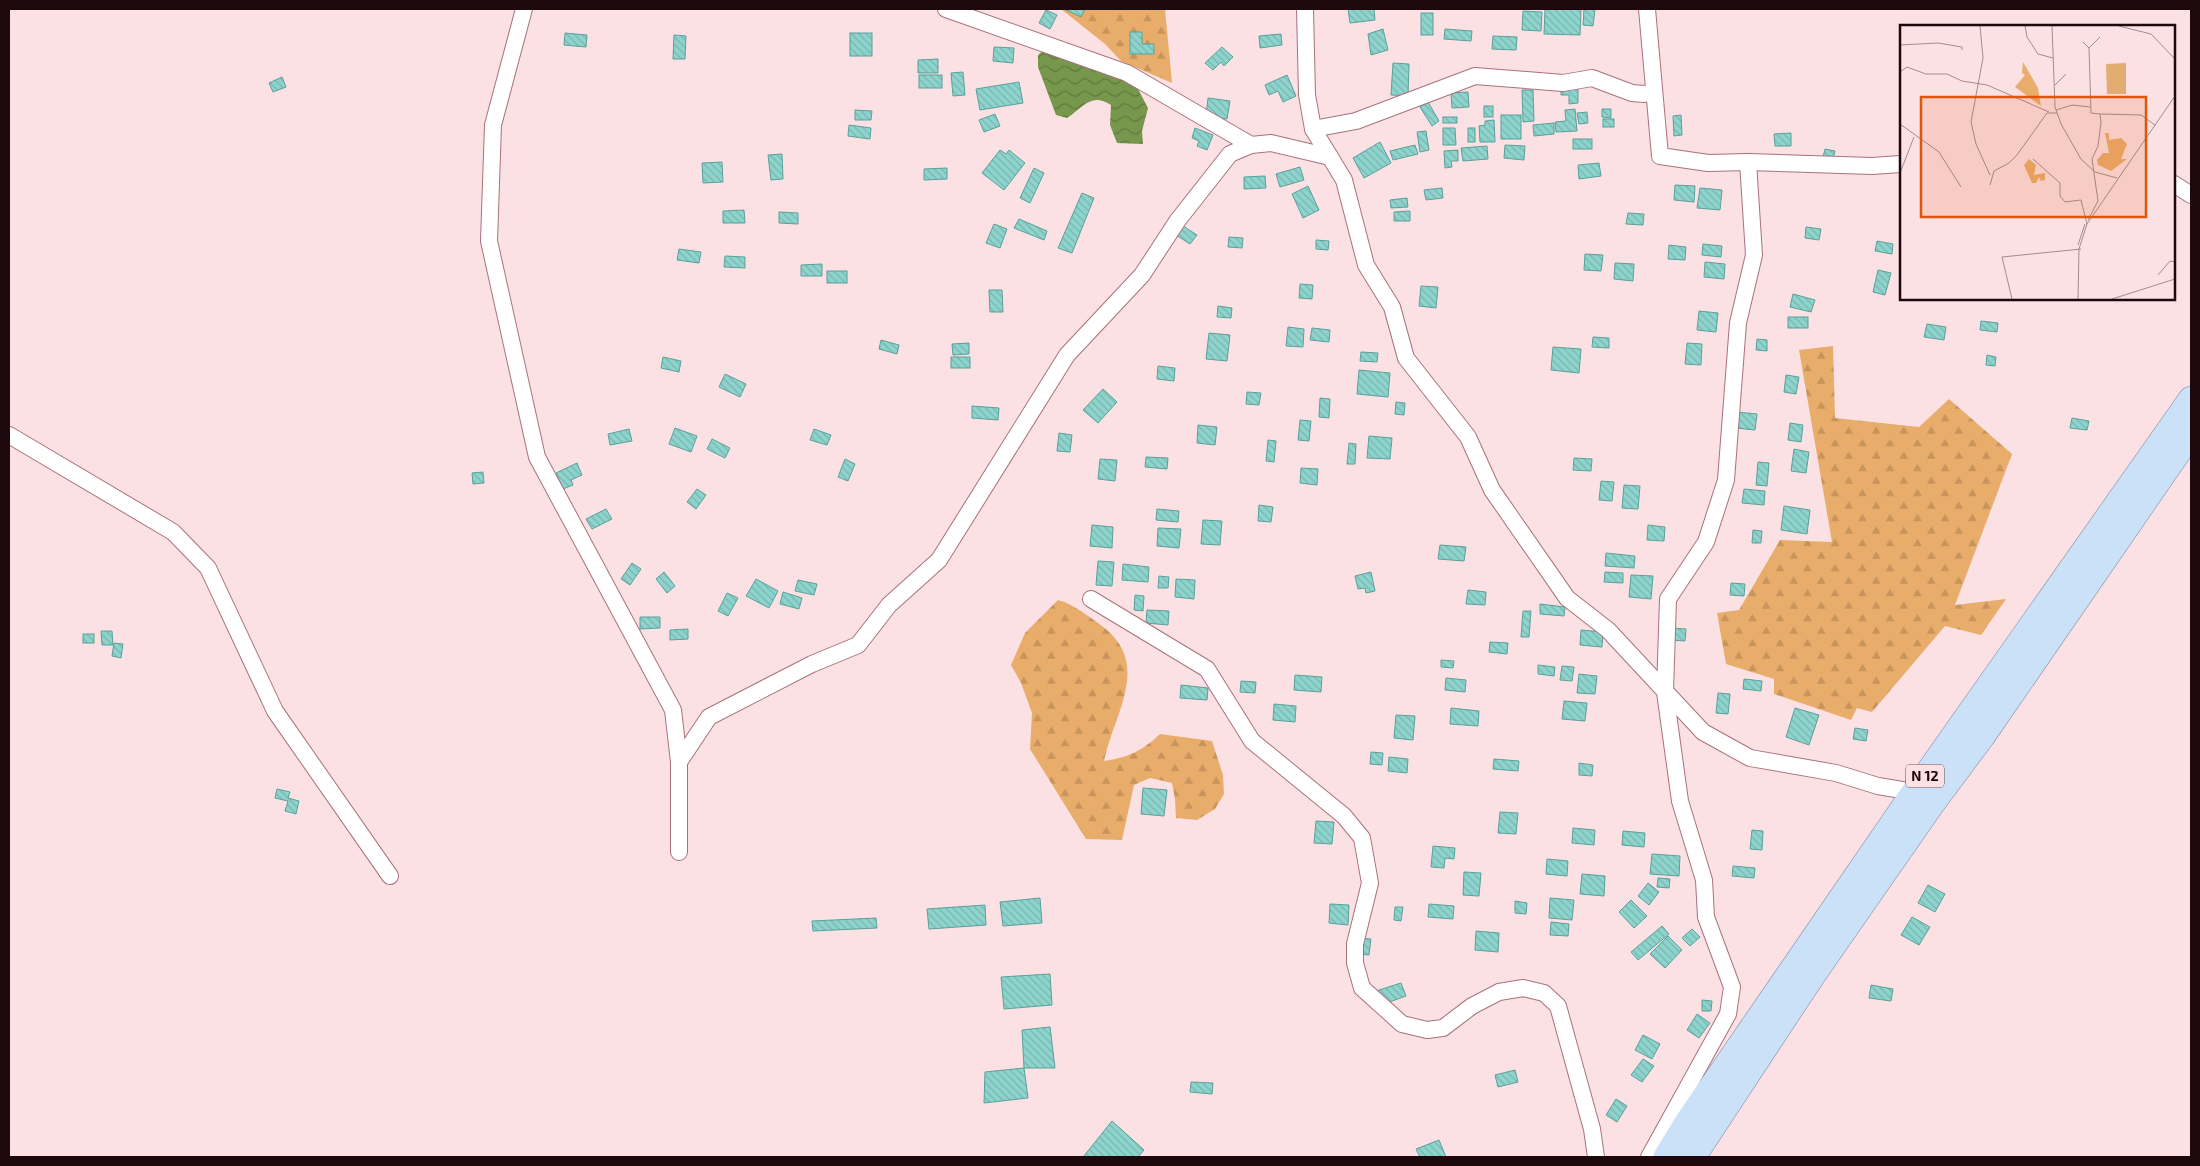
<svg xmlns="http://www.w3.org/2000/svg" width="2200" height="1166" font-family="'Exo 2',sans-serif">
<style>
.forest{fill:url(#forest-firs)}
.water{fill:url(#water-waves)}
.building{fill:url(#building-back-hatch);stroke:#5aa09a}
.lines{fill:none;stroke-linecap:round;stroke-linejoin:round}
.minor-casing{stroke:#a9717b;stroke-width:18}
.primary-casing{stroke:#7788a1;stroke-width:26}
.minor{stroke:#fff;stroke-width:16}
.primary{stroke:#cae1f7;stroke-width:25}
.labels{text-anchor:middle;stroke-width:4;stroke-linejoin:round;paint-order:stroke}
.shield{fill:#fbe1e4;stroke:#604a4e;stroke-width:1}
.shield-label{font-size:14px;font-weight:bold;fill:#1d090d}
.inset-road{fill:none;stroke:#a28b8e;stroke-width:1}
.view{fill:#de550c;fill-opacity:0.15;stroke:#de550c;stroke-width:2.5}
.inset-edge{fill:none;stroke:#1d090d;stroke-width:2.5}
</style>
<defs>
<pattern id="forest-firs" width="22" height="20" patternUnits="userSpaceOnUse" patternTransform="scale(1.25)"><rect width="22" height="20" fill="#e9ad6b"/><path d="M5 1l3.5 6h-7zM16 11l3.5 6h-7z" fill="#c7945c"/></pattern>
<pattern id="water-waves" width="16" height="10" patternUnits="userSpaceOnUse" patternTransform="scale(1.25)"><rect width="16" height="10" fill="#77974c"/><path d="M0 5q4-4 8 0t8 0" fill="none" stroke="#61793e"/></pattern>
<pattern id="building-back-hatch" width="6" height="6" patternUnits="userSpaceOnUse" patternTransform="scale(1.25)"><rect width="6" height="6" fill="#8dd4cd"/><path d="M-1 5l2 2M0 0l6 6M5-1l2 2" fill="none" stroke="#79b5af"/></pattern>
</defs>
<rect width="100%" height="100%" fill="#fbe1e4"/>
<!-- forest -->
<g class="forest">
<polygon points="1061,9 1165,9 1172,83 1121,61 1105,44"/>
<polygon points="1833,346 1835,418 1919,427 1949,399 2012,454 1955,605 2006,599 1981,635 1945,626 1872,712 1857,708 1851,720 1774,694 1774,679 1726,664 1717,613 1739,610 1780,540 1832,542 1799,350"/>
<path d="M1058 600C1073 604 1085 614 1098 623 1154 662 1115 710 1104 761 1129 757 1142 751 1160 734L1212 741 1223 775 1224 794 1215 809 1197 820 1176 818 1175 799 1172 783 1150 778 1134 785 1122 840 1086 839 1030 749 1032 713 1021 683 1011 665 1025 633Z"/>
</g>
<!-- water -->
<path class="water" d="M1044 50 1113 73 1138 89 1148 108 1142 131 1143 144 1117 143 1110 125 1111 105C1091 92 1084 107 1067 118L1056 115 1038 67V55Z"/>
<!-- building -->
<g class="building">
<polygon points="1064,9 1085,9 1081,17"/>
<polygon points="1348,9 1374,9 1375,20 1350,23"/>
<polygon points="1545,9 1581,9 1580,35 1544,34"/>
<polygon points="1584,9 1595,9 1593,26 1583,25"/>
<polygon points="1046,10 1057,15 1050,29 1039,23"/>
<polygon points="1523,11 1542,12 1541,31 1522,30"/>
<rect x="1421" y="13" width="12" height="22"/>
<polygon points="1383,29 1388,50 1371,55 1368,34"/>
<polygon points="1445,29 1472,31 1471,41 1444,39"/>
<polygon points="1130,32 1142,32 1142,44 1154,44 1154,54 1130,54"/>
<polygon points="565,33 587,35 586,47 564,45"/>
<rect x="850" y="33" width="22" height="23"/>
<polygon points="1281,34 1282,45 1260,48 1259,36"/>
<polygon points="674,35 686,36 685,59 673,59"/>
<polygon points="1493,36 1517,37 1516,50 1492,49"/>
<polygon points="994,47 1014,48 1013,63 993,61"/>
<polygon points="1222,47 1233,57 1224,66 1221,62 1213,70 1205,63"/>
<polygon points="938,59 938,73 918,73 918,60"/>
<polygon points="1393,63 1409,64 1408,96 1391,95"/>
<polygon points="963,72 965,95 953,96 951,73"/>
<rect x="919" y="75" width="23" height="13"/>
<polygon points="1287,75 1296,96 1283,102 1278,91 1269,95 1265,85"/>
<polygon points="282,77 286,87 273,92 269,83"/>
<polygon points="1019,82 1023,103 980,110 976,89"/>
<polygon points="1561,88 1578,88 1578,103 1569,104 1569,95 1561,95"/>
<polygon points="1522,90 1533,90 1534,121 1523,122"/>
<polygon points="1468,92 1469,107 1452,108 1451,93"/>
<polygon points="1208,98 1230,101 1227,119 1206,116"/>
<polygon points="1428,102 1439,121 1432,126 1420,107"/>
<rect x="1484" y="106" width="9" height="11"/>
<polygon points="1575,109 1577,131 1556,132 1555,122 1566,121 1565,110"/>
<polygon points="1602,109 1611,109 1611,118 1602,117"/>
<polygon points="855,110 872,111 871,120 855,120"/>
<polygon points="1587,112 1588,123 1579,124 1577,113"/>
<polygon points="995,114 1000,126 984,132 979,120"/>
<rect x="1501" y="115" width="20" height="24"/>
<polygon points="1681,115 1682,135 1674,136 1673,116"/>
<rect x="1443" y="117" width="14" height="6"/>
<rect x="1603" y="119" width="11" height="8"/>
<polygon points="1494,120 1495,142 1480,142 1479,126 1485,125 1485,121"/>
<polygon points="1554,123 1554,134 1534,136 1533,125"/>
<polygon points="849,125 871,128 870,139 848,136"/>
<polygon points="1195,128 1213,135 1207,150 1197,146 1199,141 1192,138"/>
<polygon points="1443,128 1455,128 1456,145 1443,145"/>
<rect x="1468" y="128" width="7" height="14"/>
<polygon points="1426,131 1429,150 1420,152 1417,132"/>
<polygon points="1791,133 1791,146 1775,146 1774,134"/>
<rect x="1573" y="139" width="19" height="10"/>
<polygon points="1380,142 1391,163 1364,178 1353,158"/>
<polygon points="1415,145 1418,154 1393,160 1390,151"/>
<polygon points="1505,145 1525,146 1524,160 1504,158"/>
<polygon points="1487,146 1488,159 1463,161 1461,148"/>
<polygon points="1825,149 1835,151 1832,163 1822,161"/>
<polygon points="1000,150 1006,154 1009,150 1025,163 1004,190 982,173"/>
<polygon points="1458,150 1458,161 1451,161 1452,167 1445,168 1444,151"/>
<polygon points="782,154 783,179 771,180 768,155"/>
<polygon points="722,162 723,182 703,183 702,163"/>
<polygon points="1599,163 1601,176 1579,179 1578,165"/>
<polygon points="1300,167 1304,180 1280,187 1276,174"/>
<polygon points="947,168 947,179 924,180 924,169"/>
<polygon points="1034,168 1044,173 1030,203 1020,198"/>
<polygon points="1265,176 1266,188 1244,189 1244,177"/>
<polygon points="1675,185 1695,186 1694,202 1674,200"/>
<polygon points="1308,186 1319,210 1303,218 1292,194"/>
<polygon points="1442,188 1443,198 1426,200 1424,190"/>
<polygon points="1700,188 1722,190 1720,210 1697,208"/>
<polygon points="1082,193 1094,198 1072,253 1058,248"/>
<polygon points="1407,198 1408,207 1391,208 1390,200"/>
<polygon points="744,210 745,223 723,223 723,211"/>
<polygon points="1410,211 1410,221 1394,221 1394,212"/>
<polygon points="779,212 798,213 798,224 779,223"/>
<polygon points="1628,213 1644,214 1643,225 1626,224"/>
<polygon points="1019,219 1047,231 1044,240 1014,228"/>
<polygon points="994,224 1007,229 1000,248 986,243"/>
<polygon points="1180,224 1197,235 1190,244 1173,233"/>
<polygon points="1806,227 1821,229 1819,240 1805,238"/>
<polygon points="1229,237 1243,238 1242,248 1228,247"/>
<polygon points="1316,240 1329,241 1328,250 1316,249"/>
<polygon points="1877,241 1893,244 1892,254 1875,251"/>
<polygon points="1703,244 1722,246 1721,257 1702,255"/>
<polygon points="1669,245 1686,247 1685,260 1668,259"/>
<polygon points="679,249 701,252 699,263 677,260"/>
<polygon points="1585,254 1603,255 1601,271 1584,270"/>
<polygon points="725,256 745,257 745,268 724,267"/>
<polygon points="1705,262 1725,264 1724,279 1704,277"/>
<polygon points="1615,263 1634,264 1633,281 1614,279"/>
<polygon points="822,264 822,276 801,276 801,265"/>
<polygon points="1878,270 1891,273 1885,295 1873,292"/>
<rect x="827" y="271" width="20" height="12"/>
<polygon points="1300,284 1313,285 1312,299 1299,298"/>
<polygon points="1421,286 1438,287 1436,308 1419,306"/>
<polygon points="989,290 1002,290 1003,312 990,312"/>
<polygon points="1793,294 1815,300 1811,312 1790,307"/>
<polygon points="1218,306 1232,308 1231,318 1217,317"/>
<polygon points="1699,311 1718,313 1716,332 1697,330"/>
<rect x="1788" y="317" width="20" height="11"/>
<polygon points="1981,321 1998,323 1997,332 1980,330"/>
<polygon points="1927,324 1946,327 1944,340 1924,337"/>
<polygon points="1288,327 1304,329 1303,347 1286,346"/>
<polygon points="1312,328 1330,330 1329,342 1310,340"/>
<polygon points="1209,333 1230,335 1227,361 1206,359"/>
<polygon points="1593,337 1609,338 1609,348 1592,347"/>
<polygon points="1757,339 1767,340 1767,351 1756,350"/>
<polygon points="881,340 899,345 897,354 879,349"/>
<polygon points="969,343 969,354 953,355 952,344"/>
<polygon points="1687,343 1702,344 1701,365 1685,364"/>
<polygon points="1553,347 1581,349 1579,373 1551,370"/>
<polygon points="1361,352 1378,353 1377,362 1360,361"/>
<polygon points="1987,355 1996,357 1995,366 1986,365"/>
<polygon points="663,357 681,361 679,372 661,368"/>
<rect x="951" y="357" width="19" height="11"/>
<polygon points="1158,366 1175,368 1174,381 1157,379"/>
<polygon points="1359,370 1390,373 1388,397 1357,394"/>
<polygon points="725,374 746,384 740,397 719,387"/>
<polygon points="1786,375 1799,377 1796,394 1784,392"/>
<polygon points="1103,389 1117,402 1098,423 1083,410"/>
<polygon points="1247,392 1261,393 1259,405 1246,404"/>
<polygon points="1320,398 1330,399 1329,418 1319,417"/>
<polygon points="1396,402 1405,403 1404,415 1395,414"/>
<polygon points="972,406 999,408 998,420 972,418"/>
<polygon points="1737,412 1757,414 1755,430 1736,428"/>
<polygon points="2072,418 2089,421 2087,430 2070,428"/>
<polygon points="1300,420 1311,421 1309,441 1298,440"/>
<polygon points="1790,423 1803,425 1801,442 1788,440"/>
<polygon points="1198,425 1217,427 1215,445 1197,443"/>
<polygon points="675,428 697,436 691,452 669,444"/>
<polygon points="629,429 632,441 610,445 608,434"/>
<polygon points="814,429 831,435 827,445 810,440"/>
<polygon points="1059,433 1072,435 1070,452 1057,451"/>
<polygon points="1369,436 1392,438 1390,459 1367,458"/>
<polygon points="712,439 730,448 725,458 707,449"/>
<polygon points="1268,440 1276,441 1274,462 1266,461"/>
<polygon points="1349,443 1356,444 1355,464 1347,464"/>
<polygon points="1794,449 1809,452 1806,473 1791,471"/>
<polygon points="1146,457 1168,458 1167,469 1145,467"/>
<polygon points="1574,458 1592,459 1591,471 1573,470"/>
<polygon points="845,459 855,464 848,481 838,477"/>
<polygon points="1100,459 1117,460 1115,481 1098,479"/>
<polygon points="1758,462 1769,463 1767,486 1756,485"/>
<polygon points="577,463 582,475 571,480 573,485 563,489 556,473"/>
<polygon points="1301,468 1318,469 1317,485 1300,483"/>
<polygon points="483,472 484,483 473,484 472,473"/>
<polygon points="1601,481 1614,482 1612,501 1599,500"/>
<polygon points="1624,485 1640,486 1638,509 1622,508"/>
<polygon points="697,489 706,495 696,509 687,502"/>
<polygon points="1744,489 1765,491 1764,505 1742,503"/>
<polygon points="1259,505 1273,507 1271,522 1258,521"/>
<polygon points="1784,506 1810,510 1807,534 1781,530"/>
<polygon points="606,509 612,519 592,529 586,519"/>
<polygon points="1157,509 1179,511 1178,522 1156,520"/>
<polygon points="1203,520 1222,521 1220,545 1201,544"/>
<polygon points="1092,525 1113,527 1112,548 1090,546"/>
<polygon points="1648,525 1665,527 1664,541 1647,540"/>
<polygon points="1158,528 1181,529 1179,548 1157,546"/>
<polygon points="1753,530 1762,531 1761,543 1752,543"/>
<polygon points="1440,545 1466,547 1464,561 1438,559"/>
<polygon points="1606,553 1635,556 1634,568 1605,566"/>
<polygon points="1098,561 1114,562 1112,586 1096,585"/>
<polygon points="632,563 641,569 630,585 621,579"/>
<polygon points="1123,564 1149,567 1148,582 1122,580"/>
<polygon points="664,572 675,586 667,593 656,579"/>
<polygon points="1371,572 1375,591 1366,593 1365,588 1358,589 1355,576"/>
<polygon points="1605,572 1623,573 1623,583 1604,582"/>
<polygon points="1631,575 1653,576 1651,599 1629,597"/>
<polygon points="1159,576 1169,577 1168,588 1158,588"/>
<polygon points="756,579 778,591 769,608 746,596"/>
<polygon points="1176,579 1195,580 1194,599 1175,597"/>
<polygon points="798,580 817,584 814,595 795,591"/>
<polygon points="1731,583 1745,584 1744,596 1730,595"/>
<polygon points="1468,590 1486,592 1485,605 1466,604"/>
<polygon points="783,592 802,598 799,609 780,604"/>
<polygon points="727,593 738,598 728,616 718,611"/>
<polygon points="1135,595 1144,596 1143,611 1134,610"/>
<polygon points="1540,604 1565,607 1564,616 1540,614"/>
<polygon points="1147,610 1169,611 1168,625 1146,623"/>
<polygon points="1523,611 1531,611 1529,637 1521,637"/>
<polygon points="640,617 660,617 660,628 640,629"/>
<polygon points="1671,628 1686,629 1685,641 1670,640"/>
<polygon points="688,629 688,639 670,640 670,630"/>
<polygon points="1581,630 1603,632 1602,647 1580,645"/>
<polygon points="101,631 112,631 113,645 102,645"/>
<rect x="83" y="634" width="11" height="9"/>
<polygon points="1490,642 1508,643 1507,654 1489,652"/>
<polygon points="114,643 123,644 121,658 112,656"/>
<polygon points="1441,660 1454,661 1453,668 1441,667"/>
<polygon points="1538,665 1555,667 1554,676 1538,674"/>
<polygon points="1562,666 1574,667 1572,681 1560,680"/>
<polygon points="1579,674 1597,676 1595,694 1577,693"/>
<polygon points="1295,675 1322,677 1321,692 1294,690"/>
<polygon points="1446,678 1466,680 1465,692 1445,690"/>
<polygon points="1744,679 1762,681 1761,691 1743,689"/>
<polygon points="1241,681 1256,682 1255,693 1240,692"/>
<polygon points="1181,685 1208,688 1207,700 1180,698"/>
<polygon points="1718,693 1730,694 1728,714 1716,713"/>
<polygon points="1564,701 1587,703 1585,721 1562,719"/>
<polygon points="1274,704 1296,706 1295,722 1273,720"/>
<polygon points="1451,708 1479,711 1478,726 1450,724"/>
<polygon points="1795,708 1819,715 1809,745 1786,737"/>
<polygon points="1396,715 1415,716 1413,740 1394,738"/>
<polygon points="1855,728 1868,730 1866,741 1853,739"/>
<polygon points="1371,752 1383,753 1382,765 1370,764"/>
<polygon points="1389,757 1408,759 1407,773 1388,771"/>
<polygon points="1494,759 1519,761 1518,771 1493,769"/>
<polygon points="1579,763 1593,765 1592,776 1579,775"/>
<polygon points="1143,788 1167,790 1164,816 1141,814"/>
<polygon points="277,789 290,792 288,798 299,801 296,814 285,811 288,801 275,798"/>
<polygon points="1500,812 1518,813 1516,834 1498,833"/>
<polygon points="1316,821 1334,822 1332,844 1314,843"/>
<polygon points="1573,828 1595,830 1594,845 1572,843"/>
<polygon points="1752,830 1763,831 1762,850 1750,849"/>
<polygon points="1623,831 1645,833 1644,847 1622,845"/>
<polygon points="1433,846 1455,848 1454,859 1445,858 1444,868 1431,867"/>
<polygon points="1652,854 1680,856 1679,876 1650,874"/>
<polygon points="1547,859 1568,861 1567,876 1546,874"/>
<polygon points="1733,866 1755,868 1754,878 1732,876"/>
<polygon points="1464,872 1481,873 1479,896 1463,895"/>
<polygon points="1582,874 1605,876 1604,896 1580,894"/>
<polygon points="1658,878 1670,879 1669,888 1657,887"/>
<polygon points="1648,883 1659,892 1649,905 1638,896"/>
<polygon points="1928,885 1945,894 1935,912 1918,903"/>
<polygon points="1040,898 1042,923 1003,926 1000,902"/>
<polygon points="1550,898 1574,900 1572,920 1549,918"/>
<polygon points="1631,900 1647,916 1634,928 1619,912"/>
<polygon points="1515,901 1527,903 1526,914 1515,913"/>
<polygon points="1330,904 1349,905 1348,925 1329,923"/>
<polygon points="1429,904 1454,906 1453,919 1428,917"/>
<polygon points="985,905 986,925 929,929 927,909"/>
<polygon points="1395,907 1403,907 1401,921 1394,920"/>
<polygon points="1912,917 1930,927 1919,945 1901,935"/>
<polygon points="876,918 877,928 813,931 812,921"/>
<polygon points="1551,922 1569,924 1568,936 1550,935"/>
<polygon points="1662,926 1669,934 1638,960 1631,952"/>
<polygon points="1692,929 1700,937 1690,946 1682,938"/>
<polygon points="1476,931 1499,933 1498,952 1475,950"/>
<polygon points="1668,936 1682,950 1665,968 1650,954"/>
<polygon points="1360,938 1371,939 1369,955 1359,954"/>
<polygon points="1050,974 1052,1005 1004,1009 1001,977"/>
<polygon points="1401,983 1406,996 1381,1005 1376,991"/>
<polygon points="1871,985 1893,989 1891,1001 1869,998"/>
<polygon points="1702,1000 1712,1001 1711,1011 1702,1011"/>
<polygon points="1697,1014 1710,1023 1699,1038 1687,1030"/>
<polygon points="1050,1027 1055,1068 1024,1068 1022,1030"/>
<polygon points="1643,1035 1660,1044 1652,1059 1635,1050"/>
<polygon points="1643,1059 1654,1066 1642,1082 1631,1075"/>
<polygon points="1024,1068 1028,1098 984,1103 985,1072"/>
<polygon points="1515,1070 1518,1082 1498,1087 1495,1075"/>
<polygon points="1191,1082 1213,1083 1212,1094 1190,1092"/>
<polygon points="1616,1099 1627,1106 1617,1122 1606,1115"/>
<polygon points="1112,1121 1144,1150 1138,1157 1083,1157"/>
<polygon points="1439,1140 1446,1157 1420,1157 1416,1149"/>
</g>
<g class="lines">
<!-- minor casing -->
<g class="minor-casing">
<g id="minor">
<polyline points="524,9 493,125 489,241 537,457 673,710 679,762"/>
<polyline points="946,9 1127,73 1251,145"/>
<polyline points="1305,9 1307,95 1313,129 1344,180 1366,265 1392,307 1406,358 1468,437 1492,490 1567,598 1608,630 1703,732 1750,758 1836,773 1878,786 1914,792"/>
<polyline points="1647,9 1660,156 1708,163 1748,162 1754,255 1738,323 1726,480 1706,542 1668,599 1665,692 1680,801 1704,880 1706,917 1732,987 1728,1014 1649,1157"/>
<polyline points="1313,129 1356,121 1475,76 1563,83 1592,78 1632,93 1644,94 1654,92"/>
<polyline points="1748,162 1872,166 1901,164"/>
<polyline points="2174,184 2191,195"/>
<polyline points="9,435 173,532 208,568 275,711 390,876"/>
<polyline points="1091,599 1207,669 1252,741 1344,816 1362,838 1370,883 1355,944 1355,963 1362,988 1402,1024 1427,1030 1443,1028 1472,1006 1499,992 1523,988 1544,993 1558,1006 1592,1129 1596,1157"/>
<polyline points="679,852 679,762 709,717 812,664 858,645 889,605 939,560 1067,355 1142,275 1178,220 1230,154 1251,145 1271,143 1330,157"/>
</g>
</g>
<!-- primary casing -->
<g class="primary-casing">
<g id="primary">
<polyline points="1666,1157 1688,1121 1914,792 2191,399"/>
<polyline points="1693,1157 1813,975 1932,804 1982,737 2191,434"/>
</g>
</g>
<!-- minor -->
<use href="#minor" class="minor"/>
<!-- primary -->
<use href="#primary" class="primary"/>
</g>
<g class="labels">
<!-- shield labels -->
<rect class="shield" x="1906" y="764.5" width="38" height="23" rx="4"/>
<g class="shield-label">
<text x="1925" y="781">N 12</text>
</g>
</g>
<!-- overview -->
<g transform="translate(1900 25)">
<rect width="275" height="275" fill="#fbe1e4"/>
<path d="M226 38V69H207L206 39Z" fill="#e3ac70"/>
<path d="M123 37 138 63 141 81 115 62 125 50 122 48ZM205 108H209V115L221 113 227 119 221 134H227L211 146 198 140 197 135 203 128H209ZM129 134 136 140 134 150 145 148V155L141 156 139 152 136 158H132L124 140Z" fill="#e9ad6b"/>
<path class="inset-road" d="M80 1 83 33 71 97 76 119 90 150M125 1 127 12 138 29 153 33M152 1 155 82 161 99 181 134 195 147 217 153M219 1 251 9 275 34M183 17 189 23 191 88 200 89 201 98 198 121 192 134 198 176 188 195M0 20 38 18 62 22V25M189 23 200 12M0 47 7 42 26 49H47L62 56 87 60 149 87M155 60 166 49M156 85 172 80 190 82M200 89 241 90 255 100M0 99 39 127 61 162M133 134 160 158V171L165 177 181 175 187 199M0 148 14 112M90 160 94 146 109 138 117 130 147 88H157M178 220 185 199M258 250 270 236 275 237M112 274 102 232 181 224M178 274 179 224 187 199 275 71M212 274 275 254"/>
<path class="view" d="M21 72H246V192H21Z"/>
<rect width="275" height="275" class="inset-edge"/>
</g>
<!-- border -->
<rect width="2200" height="1166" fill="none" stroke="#1d090d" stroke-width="20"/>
</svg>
